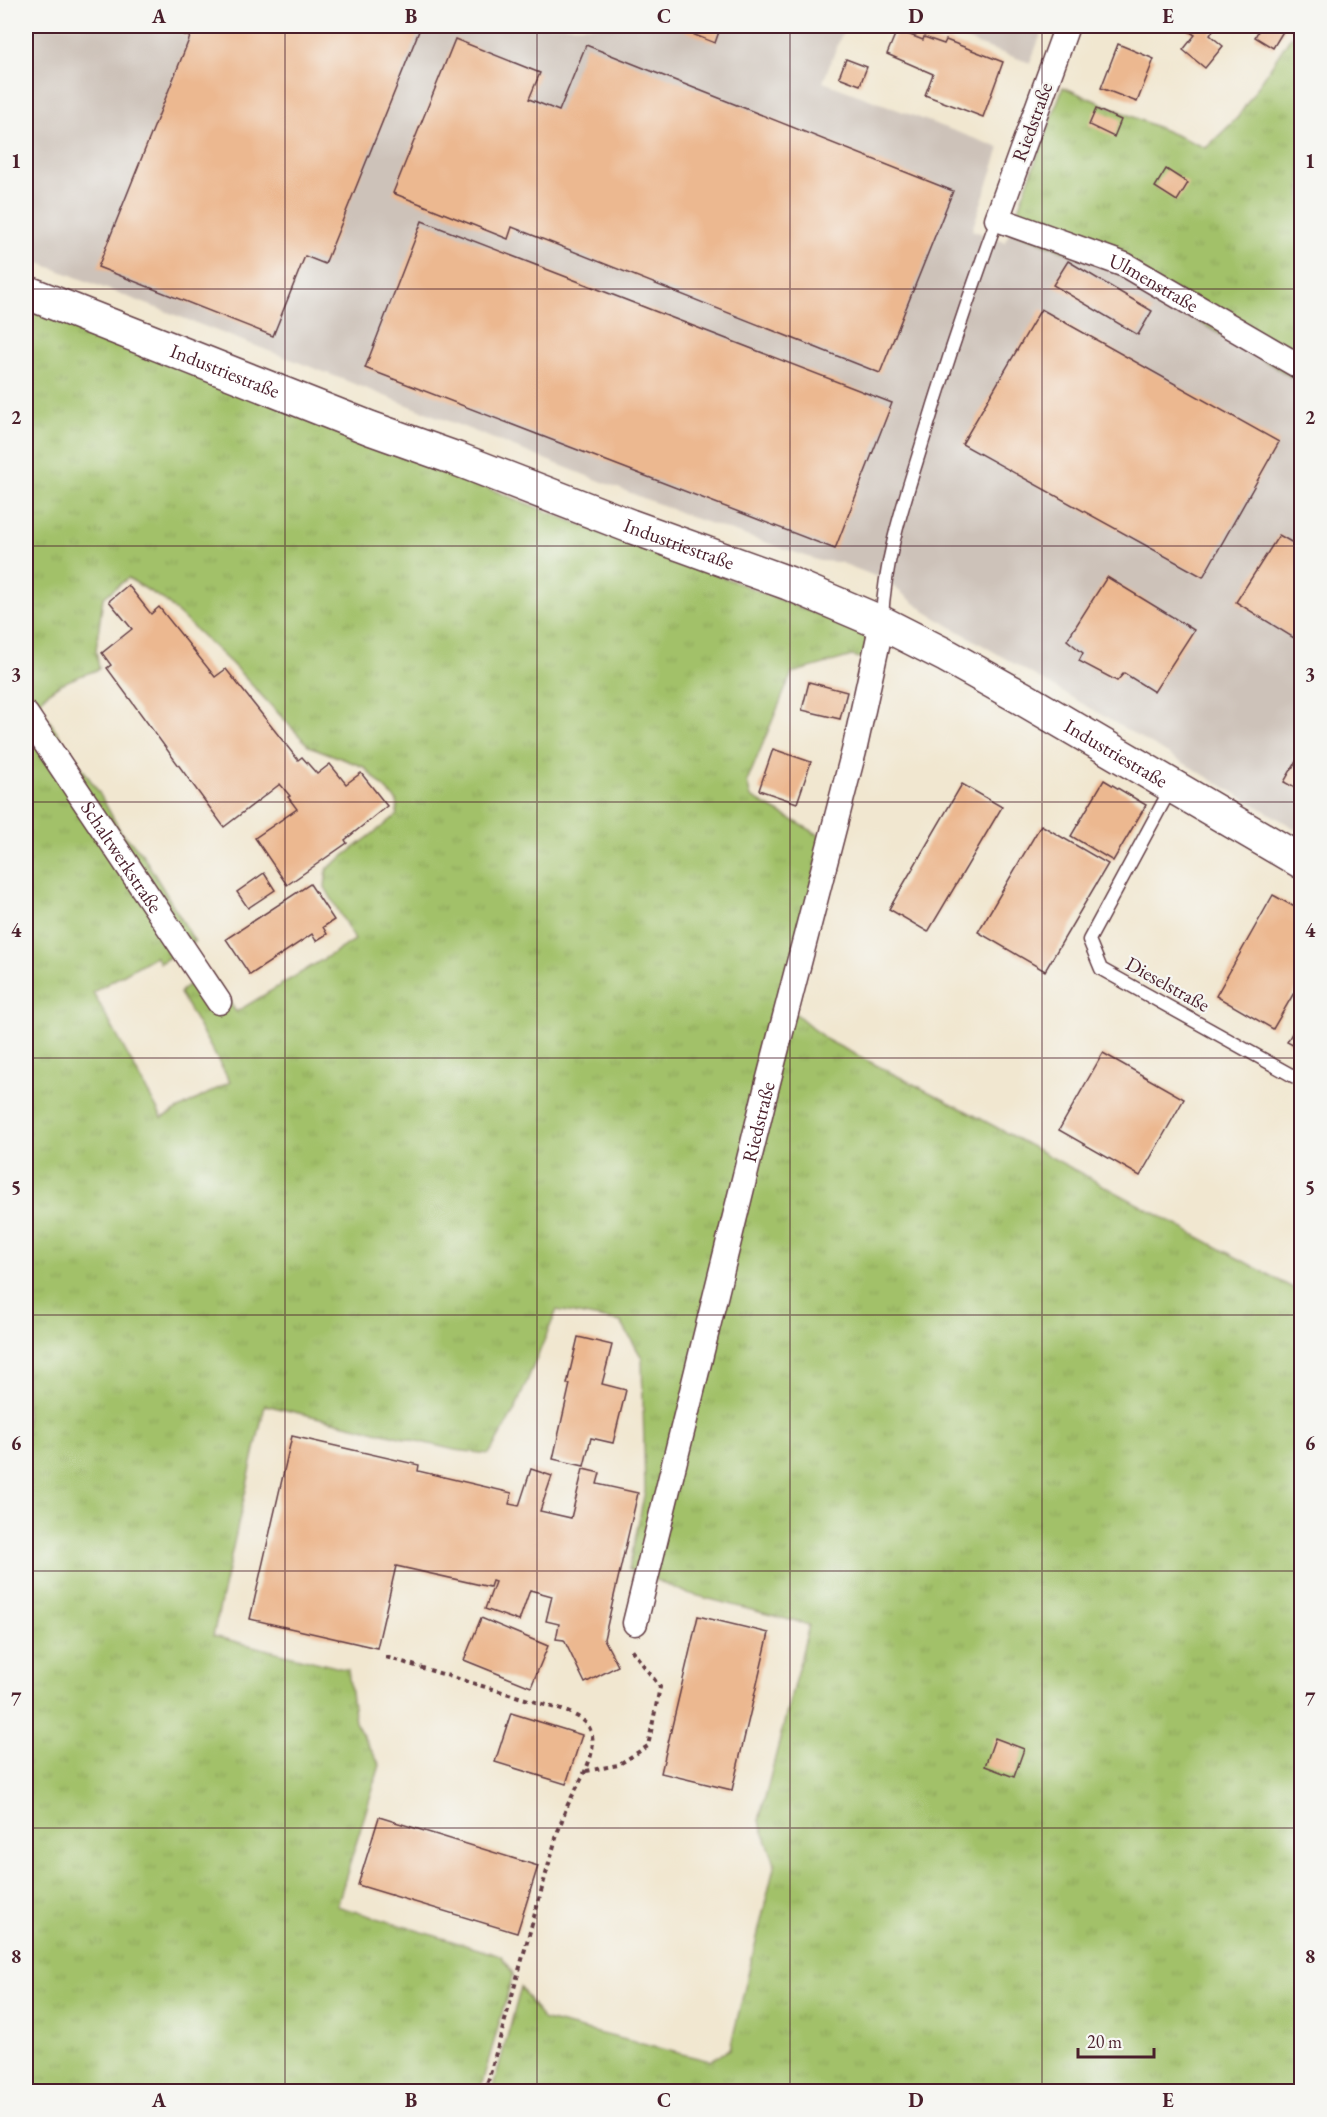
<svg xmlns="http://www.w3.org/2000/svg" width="1327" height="2117" font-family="'EB Garamond',serif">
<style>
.industrial{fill:#cdc2b9}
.grass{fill:url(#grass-tufts);stroke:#76704a;stroke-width:1.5;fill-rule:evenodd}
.building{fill:#ecb890}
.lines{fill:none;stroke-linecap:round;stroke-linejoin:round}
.lane-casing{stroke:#633d44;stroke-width:15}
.street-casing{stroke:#633d44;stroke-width:27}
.secondary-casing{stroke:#633d44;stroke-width:36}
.path{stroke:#633d44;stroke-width:4;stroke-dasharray:4.5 4.5;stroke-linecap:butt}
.lane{stroke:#fff;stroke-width:12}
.street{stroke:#fff;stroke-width:24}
.secondary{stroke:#fff;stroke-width:33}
.grid{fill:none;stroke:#4a1f2b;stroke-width:1.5;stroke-opacity:0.55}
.labels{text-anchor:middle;stroke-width:4.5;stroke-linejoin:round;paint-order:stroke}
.street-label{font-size:20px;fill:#4a1f2b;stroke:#f6f6f2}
.neatline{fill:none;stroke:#4a1f2b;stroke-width:2}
.grid-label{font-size:20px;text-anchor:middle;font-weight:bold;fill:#4a1f2b}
</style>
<defs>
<pattern id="grass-tufts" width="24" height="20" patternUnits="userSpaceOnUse" patternTransform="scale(1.5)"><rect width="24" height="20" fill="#a2c169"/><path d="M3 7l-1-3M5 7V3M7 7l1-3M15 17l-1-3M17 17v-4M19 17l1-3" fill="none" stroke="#8da55b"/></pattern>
</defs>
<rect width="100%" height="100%" fill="#f6f6f2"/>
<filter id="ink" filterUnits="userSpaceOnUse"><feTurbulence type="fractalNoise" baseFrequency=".0167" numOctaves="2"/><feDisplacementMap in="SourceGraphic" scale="12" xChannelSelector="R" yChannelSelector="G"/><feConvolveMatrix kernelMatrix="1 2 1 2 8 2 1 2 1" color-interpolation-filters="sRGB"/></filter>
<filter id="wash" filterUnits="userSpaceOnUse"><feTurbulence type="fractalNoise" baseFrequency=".008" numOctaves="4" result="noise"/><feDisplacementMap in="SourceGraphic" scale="24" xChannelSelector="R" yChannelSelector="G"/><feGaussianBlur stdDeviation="1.35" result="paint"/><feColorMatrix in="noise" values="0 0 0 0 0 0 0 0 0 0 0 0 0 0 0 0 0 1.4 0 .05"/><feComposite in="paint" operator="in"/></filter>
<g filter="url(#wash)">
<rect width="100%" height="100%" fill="#f1e7d0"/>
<!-- industrial -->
<g class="industrial">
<polygon points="26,26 845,26 823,82 1000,148 972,230 1005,242 1010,231 1113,270 1301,383 1301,832 926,612 885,580 839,562 820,561 694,518 324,372 26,258"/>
<polygon points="928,26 1044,26 1030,63"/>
</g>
<!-- grass -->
<g class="grass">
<polygon points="1291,36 1301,42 1301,383 1113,270 1010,231 1063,87 1206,148 1238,117"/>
<path d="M26 306 604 534 705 570 870 635 864 659 852 656 792 673 747 782 751 797 823 837 783 1003 827 1040 968 1112 1302 1293 1301 2091H492L521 1987 542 2019 710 2061 730 2049 775 1863 759 1821 809 1625 687 1593 629 1569 645 1491 642 1358 621 1322 557 1310 514 1412 489 1454 455 1450 265 1405 213 1636 348 1670 355 1722 380 1765 337 1906 501 1956 513 1974 480 2091H26ZM128 578 164 600 232 664 309 746 364 767 397 801V815L327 869 325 887 355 940 236 1012 210 972 185 987 180 993 230 1082 162 1118 93 992 155 956 160 963 195 942 141 852 121 832 98 791 41 709V700C54 683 79 677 99 669L96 650 103 598Z"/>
</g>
<g id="blocks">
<!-- building -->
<g class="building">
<polygon points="163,26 421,26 325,264 305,256 273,336 98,267 190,37"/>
<polygon points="672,26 721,26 715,43"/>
<polygon points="1181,26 1216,26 1210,35 1223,46 1205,68 1183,50 1195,35"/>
<polygon points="1261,26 1302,26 1302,35 1285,28 1273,48 1255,37"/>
<polygon points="897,30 923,40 924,37 944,44 946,40 1003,62 983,117 925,95 933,74 887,54"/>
<polygon points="455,39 540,73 529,99 559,111 586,45 953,191 880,373 512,227 508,239 393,193"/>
<polygon points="1118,44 1154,59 1137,102 1101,88"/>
<polygon points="846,59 867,67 860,85 839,77"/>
<polygon points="1096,109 1121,120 1114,137 1089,125"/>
<polygon points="1166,169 1188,183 1177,201 1155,187"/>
<polygon points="422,221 892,403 835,549 365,368"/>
<polygon points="1068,261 1152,311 1138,335 1053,285"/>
<polygon points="1041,309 1279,442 1203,577 962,444"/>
<polygon points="1279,535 1302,548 1302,643 1236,602"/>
<polygon points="1107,577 1194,630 1154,692 1124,673 1117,681 1079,661 1083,653 1067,640"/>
<polygon points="128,585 151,614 159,607 215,677 226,669 298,760 302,757 317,774 330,764 346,784 361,773 387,806 345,840 347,843 287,885 255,838 297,809 288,797 290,796 280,784 224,827 107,668 111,665 102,653 132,629 109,601"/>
<polygon points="809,682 847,692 840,719 802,710"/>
<polygon points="773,749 811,762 797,803 759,790"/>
<polygon points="1302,751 1302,792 1284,782"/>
<polygon points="1104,780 1146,805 1113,861 1071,836"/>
<polygon points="962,784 1002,807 928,932 889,909"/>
<polygon points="1041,825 1108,864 1045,971 978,932"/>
<polygon points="264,873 275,890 248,908 237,892"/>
<polygon points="310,884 334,920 323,927 327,934 316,941 312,934 250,975 226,939"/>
<polygon points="1273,895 1302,911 1302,979 1273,1029 1216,996"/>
<polygon points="1302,1016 1302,1050 1287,1042"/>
<polygon points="1103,1053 1184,1099 1140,1176 1059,1130"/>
<polygon points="578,1337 612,1345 602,1384 626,1390 613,1443 591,1438 584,1466 553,1459 570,1384 567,1384"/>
<polygon points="292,1436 419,1465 418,1471 512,1493 509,1504 519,1506 531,1469 552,1476 540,1511 571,1518 583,1469 600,1473 597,1484 638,1493 604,1639 618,1666 585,1683 564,1640 556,1639 559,1624 546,1621 552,1596 530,1590 519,1621 485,1609 495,1582 492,1581 490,1587 396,1566 377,1648 250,1619"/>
<polygon points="698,1616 769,1633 732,1790 661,1773"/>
<polygon points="481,1618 548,1646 531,1687 464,1660"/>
<polygon points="511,1713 582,1735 566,1784 495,1762"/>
<polygon points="995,1738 1024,1749 1014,1777 985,1766"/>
<polygon points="379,1817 538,1866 517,1933 358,1885"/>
</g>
</g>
</g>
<g filter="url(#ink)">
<use href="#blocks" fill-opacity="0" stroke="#633d44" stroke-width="1.5"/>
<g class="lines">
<!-- lane casing -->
<g class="lane-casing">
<g id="lane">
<path d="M882 620C884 564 901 511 918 457 942 377 968 298 997 219"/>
<polyline points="1171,788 1089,940 1101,969 1302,1081"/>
</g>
</g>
<!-- street casing -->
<g class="street-casing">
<g id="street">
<path id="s1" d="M1067 26 997 219 1125 265 1302 368"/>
<path id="s2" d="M26 714 219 1002"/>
<path id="s3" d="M635 1623 768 1082 854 751 882 623"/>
</g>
</g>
<!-- secondary casing -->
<g class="secondary-casing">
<g id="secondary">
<path id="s4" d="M26 292 370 428 457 459 630 526 788 583 882 623 947 656 1022 698 1302 862"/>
</g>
</g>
<!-- path -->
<g class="path">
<path d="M386 1657 562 1710C570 1713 581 1717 587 1724 605 1750 575 1786 566 1809 563 1816 561 1824 558 1831L485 2092"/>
<polyline points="586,1771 618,1765 648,1746 660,1687 631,1649 631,1646"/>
</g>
<!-- lane -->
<use href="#lane" class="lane"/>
<!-- street -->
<use href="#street" class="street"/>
<!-- secondary -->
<use href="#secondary" class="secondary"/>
</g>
</g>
<!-- grid -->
<path class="grid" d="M285 26V2092M537 26V2092M790 26V2092M1042 26V2092M26 289H1302M26 546H1302M26 802H1302M26 1058H1302M26 1315H1302M26 1571H1302M26 1828H1302"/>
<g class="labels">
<!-- street labels -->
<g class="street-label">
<text transform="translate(1032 122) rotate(-70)" y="7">Riedstraße</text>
<text dy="7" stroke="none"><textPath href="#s1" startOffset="375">Ulmenstraße</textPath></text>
<text dy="7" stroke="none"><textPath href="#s4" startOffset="214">Industriestraße</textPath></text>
<text dy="7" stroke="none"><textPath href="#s4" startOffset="700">Industriestraße</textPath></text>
<text dy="7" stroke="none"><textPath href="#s4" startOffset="1186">Industriestraße</textPath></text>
<text dy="7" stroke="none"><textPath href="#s2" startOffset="172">Schaltwerkstraße</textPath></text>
<text transform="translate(1168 984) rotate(29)" y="7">Dieselstraße</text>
<text dy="7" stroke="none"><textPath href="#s3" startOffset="516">Riedstraße</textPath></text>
</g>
</g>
<!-- margin -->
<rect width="1327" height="2117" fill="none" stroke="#f6f6f2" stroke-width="66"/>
<!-- scale -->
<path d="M1078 2048v9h76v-9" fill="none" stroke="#4a1f2b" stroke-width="3"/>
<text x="1087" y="2048" font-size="18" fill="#4a1f2b" stroke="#f6f6f2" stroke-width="4.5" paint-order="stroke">20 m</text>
<rect x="33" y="33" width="1261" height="2051" class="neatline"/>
<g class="grid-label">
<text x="159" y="23">A</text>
<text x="411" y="23">B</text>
<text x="664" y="23">C</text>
<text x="916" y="23">D</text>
<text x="1168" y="23">E</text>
<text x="16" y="168">1</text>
<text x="1310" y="168">1</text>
<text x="16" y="424">2</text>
<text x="1310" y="424">2</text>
<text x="16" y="681">3</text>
<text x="1310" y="681">3</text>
<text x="16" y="937">4</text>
<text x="1310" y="937">4</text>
<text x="16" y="1194">5</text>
<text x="1310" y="1194">5</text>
<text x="16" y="1450">6</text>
<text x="1310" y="1450">6</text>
<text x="16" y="1706">7</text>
<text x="1310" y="1706">7</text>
<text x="16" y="1963">8</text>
<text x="1310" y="1963">8</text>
<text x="159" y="2107">A</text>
<text x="411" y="2107">B</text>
<text x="664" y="2107">C</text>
<text x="916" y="2107">D</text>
<text x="1168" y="2107">E</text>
</g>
</svg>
